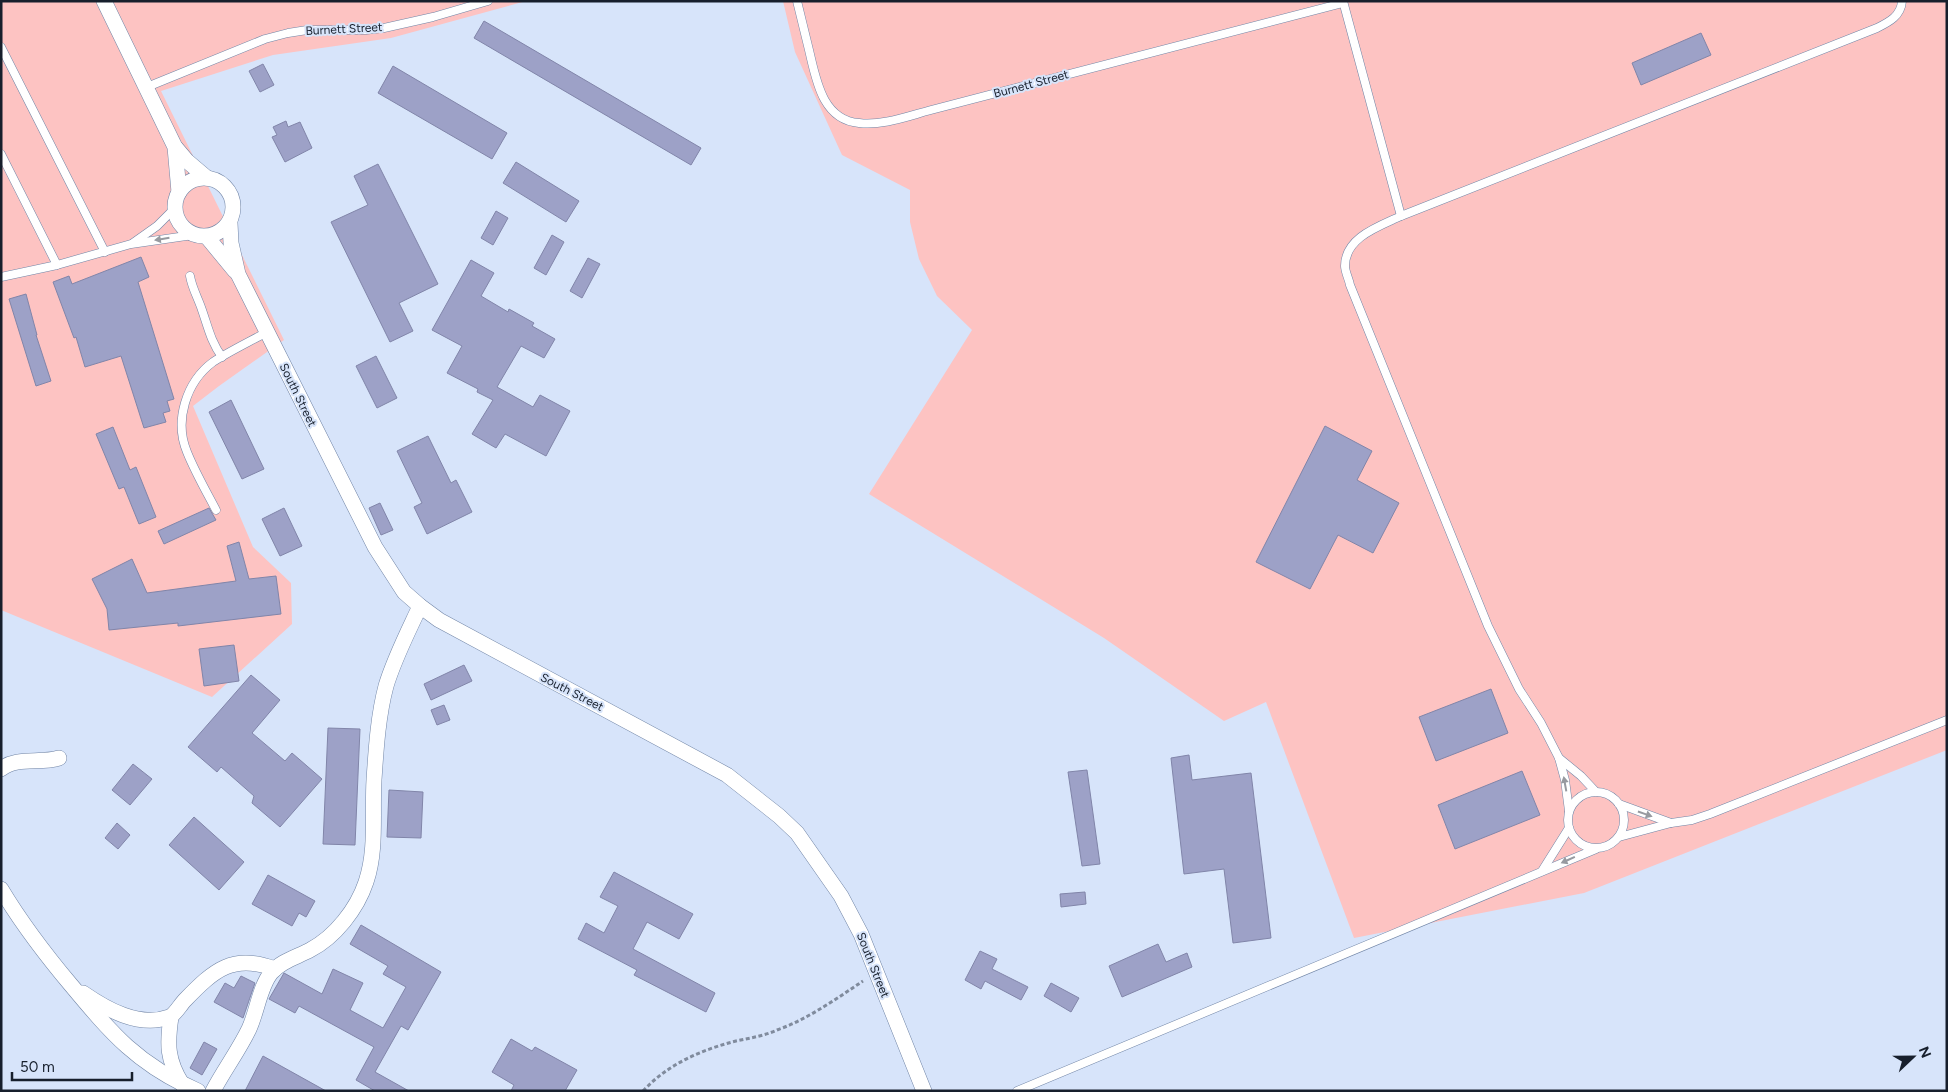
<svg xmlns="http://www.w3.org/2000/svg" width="1948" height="1092" font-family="Figtree,sans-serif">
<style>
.green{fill:#fdc3c2}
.building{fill:#9da1c7;stroke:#8185a9}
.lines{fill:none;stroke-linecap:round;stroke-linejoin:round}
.service-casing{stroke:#7185a6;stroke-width:9}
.minor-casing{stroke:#7185a6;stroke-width:16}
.path{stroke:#808b9d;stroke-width:3;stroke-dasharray:4 2.5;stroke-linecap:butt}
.service{stroke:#fff;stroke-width:8}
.minor{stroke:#fff;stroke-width:15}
.oneway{fill:#979aa0}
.labels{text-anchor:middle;stroke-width:4;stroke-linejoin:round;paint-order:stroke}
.street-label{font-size:12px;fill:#171f2c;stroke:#d7e4fa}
</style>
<rect width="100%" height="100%" fill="#d7e4fa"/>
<!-- green -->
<g class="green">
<polygon points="1,1 526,1 391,38 273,55 161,91 284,340 219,386 193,406 253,547 291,583 292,624 212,697 1,610"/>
<polygon points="783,1 1947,1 1947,750 1584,893 1354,938 1266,702 1224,721 1104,638 869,494 972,330 937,296 919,259 910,222 910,190 842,155 795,52"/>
</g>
<!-- building -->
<g class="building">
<polygon points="484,21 701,148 691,165 474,38"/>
<polygon points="1701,33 1711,55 1641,85 1632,63"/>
<polygon points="263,64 274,85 260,92 249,71"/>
<polygon points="393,66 507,133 492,159 378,93"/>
<polygon points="286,121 288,127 300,122 312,148 285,162 272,137 277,135 273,127"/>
<polygon points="516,162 579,201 566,222 503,183"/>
<polygon points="378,164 438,284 399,303 413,331 390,342 331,222 368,205 354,176"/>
<polygon points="496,211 508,218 493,245 481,238"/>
<polygon points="552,235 564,242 546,275 534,268"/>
<polygon points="141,257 149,277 138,282 174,399 167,401 170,411 163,413 166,422 144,428 121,356 85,367 76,337 74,338 53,282 69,276 72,284"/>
<polygon points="588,258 600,264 582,298 570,291"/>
<polygon points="471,260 494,273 481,296 508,312 509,309 534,323 532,326 555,339 544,358 521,346 497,387 533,407 540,395 570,411 546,456 505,434 496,448 472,434 493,400 477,392 478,389 447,373 462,346 432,330"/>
<polygon points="26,294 37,335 36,335 51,381 36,386 9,299"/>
<polygon points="376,356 397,398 377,408 356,366"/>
<polygon points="231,400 264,469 242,479 209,412"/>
<polygon points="1325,426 1372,451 1357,480 1399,503 1373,553 1338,535 1310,589 1256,562"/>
<polygon points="113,427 130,470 136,467 156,517 139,524 124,487 119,489 96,434"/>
<polygon points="428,436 451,483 456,480 472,512 427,534 414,507 422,503 397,451"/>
<polygon points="380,503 393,530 381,535 369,508"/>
<polygon points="209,508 216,520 164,544 158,531"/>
<polygon points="284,508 302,546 280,556 262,519"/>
<polygon points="239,542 249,579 276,576 281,614 178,626 178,623 109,630 107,609 92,579 132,559 147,593 236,581 227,546"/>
<polygon points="234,645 239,681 204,686 199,649"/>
<polygon points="464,665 472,681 431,700 424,684"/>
<polygon points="251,675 280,700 252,733 285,761 292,753 322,779 280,827 252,803 254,796 221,767 217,772 188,747"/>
<polygon points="1491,689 1508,733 1436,761 1419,717"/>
<polygon points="444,705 450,720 437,725 431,710"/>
<polygon points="328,728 360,729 355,845 323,844"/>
<polygon points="1189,755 1192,780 1251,773 1271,938 1233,943 1224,869 1184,874 1171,758"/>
<polygon points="133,764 152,779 130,805 112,790"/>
<polygon points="1087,770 1100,864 1082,866 1068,772"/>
<polygon points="1522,771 1540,815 1455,849 1438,805"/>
<polygon points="389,790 423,792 421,838 387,837"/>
<polygon points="194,817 244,862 219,890 169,845"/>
<polygon points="117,823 130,835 118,849 105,838"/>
<polygon points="614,872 693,914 679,939 647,922 633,949 715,993 706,1012 634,975 637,970 578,939 586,923 604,933 618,906 600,897"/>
<polygon points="268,875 315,901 306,917 299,913 292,926 252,904"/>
<polygon points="1085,892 1086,904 1061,907 1060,894"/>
<polygon points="361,925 441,972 408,1030 401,1026 375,1072 409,1091 375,1091 356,1080 374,1047 299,1006 295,1013 269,999 284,973 322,994 333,969 363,983 350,1010 383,1028 406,987 383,974 388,966 350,944"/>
<polygon points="1158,944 1166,962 1187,953 1192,967 1122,997 1109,966"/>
<polygon points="980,951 997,959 992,969 1028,987 1021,1000 985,981 981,989 965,980"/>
<polygon points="241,976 255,983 243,1018 214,1002 225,983 234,988"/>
<polygon points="1051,983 1079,998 1071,1012 1044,996"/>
<polygon points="511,1039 532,1051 535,1047 577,1070 565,1091 511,1091 514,1085 492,1072"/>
<polygon points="204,1042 217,1049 202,1075 190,1068"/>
<polygon points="263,1056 326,1091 245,1091"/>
</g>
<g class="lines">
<!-- service casing -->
<g class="service-casing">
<g id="service">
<path d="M797 1C801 17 805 34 809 50 816 79 822 120 859 123 882 126 908 116 931 110L1343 3"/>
<polyline points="1343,1 1401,216"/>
<polyline points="1,47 105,252"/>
<polyline points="147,87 265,39 288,33 307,30 366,30 384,28 433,17 488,1"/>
<polyline points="1,154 57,265"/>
<polyline points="133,243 157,226 175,208"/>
<path d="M190 276C192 288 198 298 202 310 208 327 211 342 222 357"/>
<polyline points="1,277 57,265 131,244 193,235"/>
<path d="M216 510C206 491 195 472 187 452 174 421 186 382 213 362 230 351 249 342 267 332"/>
<polyline points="1559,758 1581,776 1596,792"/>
<circle cx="1596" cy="820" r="28"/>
<polyline points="1619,804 1671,823"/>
<path d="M1569 811 1565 780 1559 758 1541 723 1519 689 1488 626 1350 285C1349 279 1345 272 1345 266 1345 237 1380 226 1401 216L1877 28C1889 22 1901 16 1902 1"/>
<polyline points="1619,837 1671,823 1692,820 1710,814 1947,720"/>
<polyline points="1542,871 1569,828"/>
<polyline points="1017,1091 1596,849"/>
</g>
</g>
<!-- minor casing -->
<g class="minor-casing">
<g id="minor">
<polyline points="104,1 175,147 179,192"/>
<polyline points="176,148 187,161 207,178"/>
<circle cx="204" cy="207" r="29"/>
<polyline points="230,223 231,243 238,274 375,547 404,592 420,606 439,620 727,775 779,816 797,833 841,896 861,934 924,1091"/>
<polyline points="207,237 235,271"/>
<path d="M1 769C17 756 40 764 59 758"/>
<path d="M1 889C22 924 45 954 71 985 111 1033 138 1065 198 1091"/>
<path d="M83 993C106 1009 139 1028 169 1017 175 1015 180 1005 185 1000 214 970 233 953 275 969"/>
<path d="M171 1017C167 1044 167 1060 182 1084"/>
<path d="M213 1091C224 1070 239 1050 249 1029 257 1012 260 986 271 973 281 961 297 957 310 950 335 937 357 909 366 882 377 850 372 813 374 780 376 750 378 716 386 686 394 659 408 632 420 606"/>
</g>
</g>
<!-- path -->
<path class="path" d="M643 1091C668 1064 701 1050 736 1041 750 1038 764 1036 777 1030 808 1019 836 999 863 981"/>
<!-- service -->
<use href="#service" class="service"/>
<!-- minor -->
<use href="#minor" class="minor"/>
</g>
<!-- one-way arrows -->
<defs><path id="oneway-solid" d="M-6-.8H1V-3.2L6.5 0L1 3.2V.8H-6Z" transform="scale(1.25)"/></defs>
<g class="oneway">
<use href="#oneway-solid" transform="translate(162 239) rotate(171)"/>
<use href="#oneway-solid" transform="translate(1565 784) rotate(-100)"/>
<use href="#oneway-solid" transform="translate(1645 814) rotate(19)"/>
<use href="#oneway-solid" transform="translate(1568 860) rotate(156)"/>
</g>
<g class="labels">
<!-- street labels -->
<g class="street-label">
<text transform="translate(344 29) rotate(-3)" y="4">Burnett Street</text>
<text transform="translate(1031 84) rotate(-15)" y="4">Burnett Street</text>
<text transform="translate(298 395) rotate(64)" y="4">South Street</text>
<text transform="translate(572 692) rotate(27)" y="4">South Street</text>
<text transform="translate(873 965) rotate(68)" y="4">South Street</text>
</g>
</g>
<!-- border -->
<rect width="1948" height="1092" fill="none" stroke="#171f2c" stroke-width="5"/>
<!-- north arrow -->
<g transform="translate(1913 1057) rotate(68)" stroke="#d7e4fa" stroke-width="4" paint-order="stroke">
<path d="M0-4L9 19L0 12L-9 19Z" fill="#171f2c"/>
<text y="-8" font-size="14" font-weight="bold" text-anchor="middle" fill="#171f2c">N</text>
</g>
<!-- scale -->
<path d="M12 1072v8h120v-8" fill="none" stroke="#171f2c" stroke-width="2.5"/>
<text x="20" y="1072" font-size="15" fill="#171f2c" stroke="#d7e4fa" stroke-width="4" paint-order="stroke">50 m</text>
</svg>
